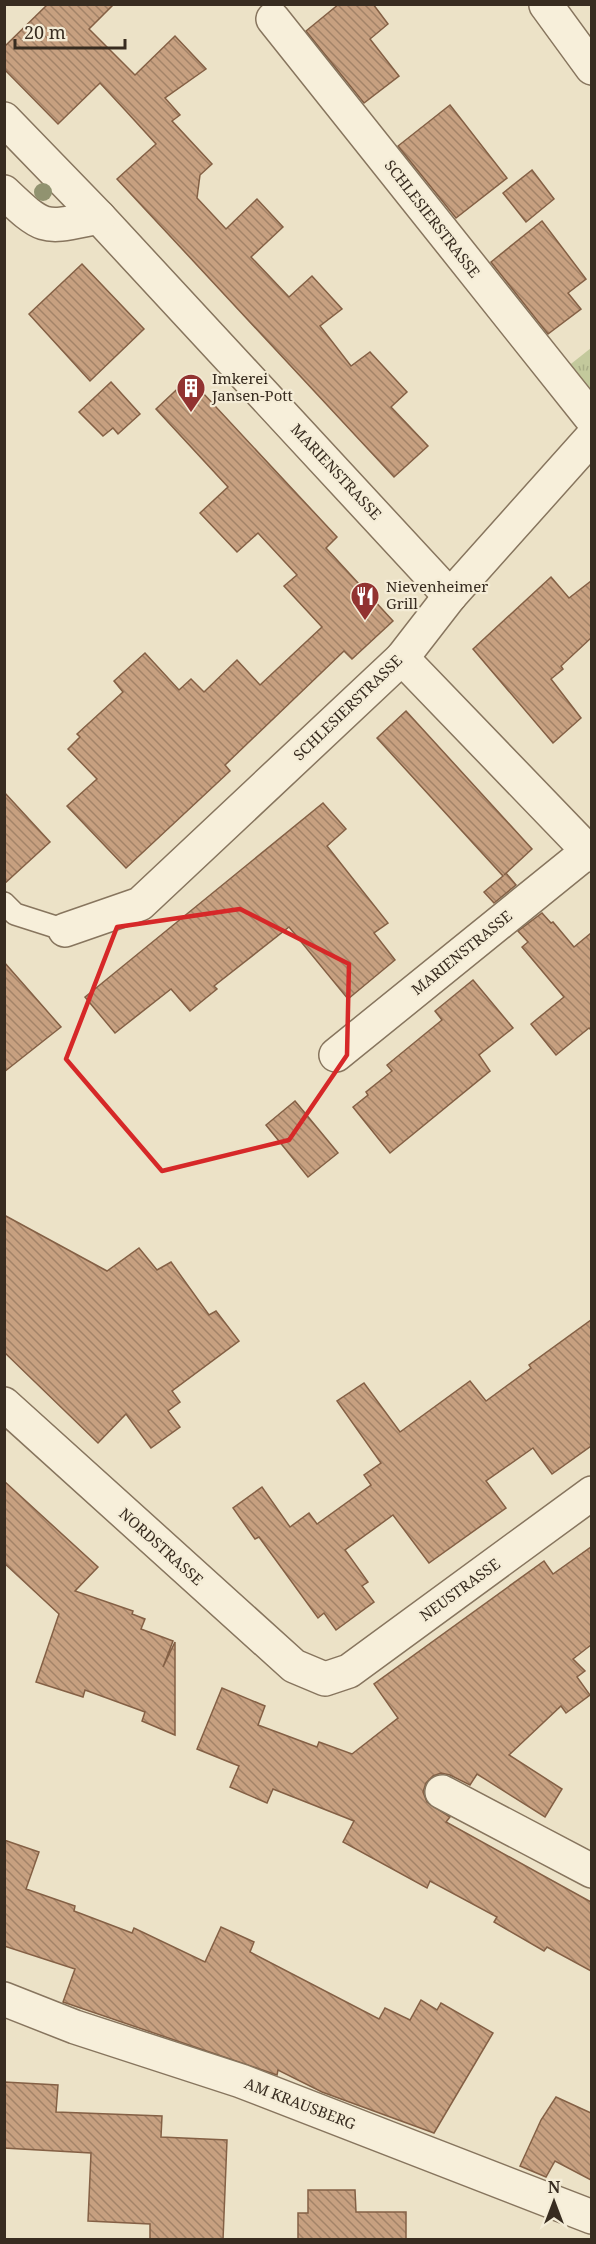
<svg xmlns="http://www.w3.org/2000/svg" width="596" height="2244" font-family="'Noto Serif',serif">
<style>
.park{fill:url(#park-tufts)}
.building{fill:url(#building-back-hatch);stroke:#846045;stroke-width:1.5}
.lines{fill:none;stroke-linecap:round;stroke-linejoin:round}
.lane-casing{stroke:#87755e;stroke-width:24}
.street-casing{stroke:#87755e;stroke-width:36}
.lane{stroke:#f7efda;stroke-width:21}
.street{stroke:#f7efda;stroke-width:33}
.tree{fill:#919370}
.marked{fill:none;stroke:#d62828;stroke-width:4.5;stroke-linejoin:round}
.labels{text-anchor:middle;stroke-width:4.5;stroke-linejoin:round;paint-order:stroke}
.street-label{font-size:15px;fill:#382c20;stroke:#f4ecd6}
.poi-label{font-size:15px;fill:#382c20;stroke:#f4ecd6;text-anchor:start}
</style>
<defs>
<pattern id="park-tufts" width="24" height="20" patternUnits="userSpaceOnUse" patternTransform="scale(1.5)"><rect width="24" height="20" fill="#c3c99c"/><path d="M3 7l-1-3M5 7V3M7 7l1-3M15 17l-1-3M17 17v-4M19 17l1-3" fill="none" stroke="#a8ad86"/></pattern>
<pattern id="building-back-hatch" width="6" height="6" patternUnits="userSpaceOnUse" patternTransform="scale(1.5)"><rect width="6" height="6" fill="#c7a080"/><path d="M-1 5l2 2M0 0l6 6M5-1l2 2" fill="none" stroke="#a38368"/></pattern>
</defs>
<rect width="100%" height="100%" fill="#ece2c7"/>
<!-- park -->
<polygon class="park" points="591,348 591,402 562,371"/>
<!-- building -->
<g class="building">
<polygon points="48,4 114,4 89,29 135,75 175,36 206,69 165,98 180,115 172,121 212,164 200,175 197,198 226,229 257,199 283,227 251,257 289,297 312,276 342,309 320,326 351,366 370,352 407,392 391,407 428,446 394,477 117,179 156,144 125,110 100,83 58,124 4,69 4,47"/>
<polygon points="339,4 373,4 388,24 370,39 399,76 364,103 306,31"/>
<polygon points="450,105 507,178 456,218 398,146"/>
<polygon points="532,170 554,199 526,222 503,193"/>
<polygon points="542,221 586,279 568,293 581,309 548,334 491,262"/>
<polygon points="82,264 144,329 90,381 29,314"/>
<polygon points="189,378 337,537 326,548 393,621 352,659 344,651 225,765 230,771 126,868 67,806 97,779 68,749 80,737 77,734 123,692 114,681 145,653 179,690 191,679 204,692 237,660 260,685 322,627 284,586 297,575 258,533 237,552 200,513 228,487 156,409"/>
<polygon points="111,382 140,414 118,434 113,428 103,436 79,412"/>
<polygon points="551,577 569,598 591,581 591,638 561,666 563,669 551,679 581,718 553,743 473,649"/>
<polygon points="406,711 532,849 504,875 506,873 516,885 494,903 484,892 503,876 377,738"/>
<polygon points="4,792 50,842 4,884"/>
<polygon points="323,803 346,829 327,846 388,923 374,933 395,960 348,999 289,927 214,986 217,989 190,1011 171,989 115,1033 85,997"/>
<polygon points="542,913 551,923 553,922 574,947 591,933 591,1030 589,1028 556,1055 531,1024 564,997 522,947 528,942 518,931"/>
<polygon points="4,962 61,1027 4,1072"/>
<polygon points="473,980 513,1028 479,1055 490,1071 390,1153 353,1107 368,1095 366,1092 392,1071 387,1065 442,1020 435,1011"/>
<polygon points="295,1101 338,1153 308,1177 266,1125"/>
<polygon points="4,1215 107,1271 139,1248 157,1270 171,1262 209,1315 216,1311 239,1341 172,1391 180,1402 168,1411 180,1427 151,1448 126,1414 98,1443 4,1352"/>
<polygon points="591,1320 591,1446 552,1474 533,1448 486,1481 506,1508 429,1563 393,1515 345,1550 368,1582 362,1586 374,1602 336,1630 324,1613 318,1618 259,1537 255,1539 233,1508 262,1487 290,1527 309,1513 317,1524 371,1485 364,1475 381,1463 337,1401 364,1383 400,1432 470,1381 486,1401 531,1368 529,1365"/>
<polygon points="4,1481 98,1567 75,1591 133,1611 132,1614 145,1619 141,1629 173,1641 163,1667 175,1642 175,1735 142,1721 145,1712 85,1690 83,1697 36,1682 59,1614 4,1563"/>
<polygon points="591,1547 591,1645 573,1659 585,1671 577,1677 590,1695 566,1713 561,1706 509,1755 562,1789 545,1817 477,1774 470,1785 450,1775 441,1773 433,1776 426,1783 423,1792 427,1802 450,1817 446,1822 591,1902 591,1971 547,1947 544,1951 494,1922 497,1917 430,1881 427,1888 343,1842 354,1821 273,1789 267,1803 230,1787 239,1766 197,1749 222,1688 265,1706 258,1725 317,1747 319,1742 352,1754 398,1718 374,1684 544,1561 553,1574"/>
<polygon points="4,1840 39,1852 26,1889 75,1906 74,1911 132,1933 134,1928 205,1962 221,1927 254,1942 250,1952 379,2019 385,2008 410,2020 421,2000 437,2010 441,2003 493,2033 434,2133 322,2092 278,2070 277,2075 63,2002 75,1969 4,1946"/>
<polygon points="4,2082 58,2085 56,2112 162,2116 161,2137 227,2140 223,2240 150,2240 150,2224 88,2221 91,2153 4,2148"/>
<polygon points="556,2097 591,2113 591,2180 555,2161 546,2177 520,2166 541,2120"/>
<polygon points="308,2190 355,2190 356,2212 406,2212 406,2240 298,2240 298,2213 308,2213"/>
</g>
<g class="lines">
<!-- lane casing -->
<g class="lane-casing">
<polyline id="lane" points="4,903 15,914 65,930"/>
</g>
<!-- street casing -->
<g class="street-casing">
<g id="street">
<polyline points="546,5 592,68"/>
<polyline points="273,19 592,419"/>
<polyline points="4,119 99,217 450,596"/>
<path d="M4 192C46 232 44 228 99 217"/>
<polyline points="402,658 592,855"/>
<polyline points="65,930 140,904 402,658 450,596 592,437"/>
<polyline points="336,1055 588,851"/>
<polyline points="4,1404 294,1666 325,1679 349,1671 592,1493"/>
<polyline points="442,1792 592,1871"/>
<polyline points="4,1999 75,2027 241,2081 592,2217"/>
</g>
</g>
<!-- lane -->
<use href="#lane" class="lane"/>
<!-- street -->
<use href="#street" class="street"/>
</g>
<!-- trees -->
<circle class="tree" cx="43" cy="192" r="9"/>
<!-- marked area -->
<path class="marked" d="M240 909 349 964 347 1055 289 1140 162 1171 66 1059 117 927Z"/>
<!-- icons -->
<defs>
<g id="building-pin" transform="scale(1.5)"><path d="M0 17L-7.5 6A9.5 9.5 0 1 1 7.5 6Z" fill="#923331" stroke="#f4ecd6"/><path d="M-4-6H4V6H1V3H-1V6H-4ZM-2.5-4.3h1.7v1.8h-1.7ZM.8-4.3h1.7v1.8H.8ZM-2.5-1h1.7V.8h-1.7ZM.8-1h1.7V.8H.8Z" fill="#fff"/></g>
<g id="restaurant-pin" transform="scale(1.5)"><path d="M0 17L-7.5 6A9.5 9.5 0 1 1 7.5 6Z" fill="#923331" stroke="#f4ecd6"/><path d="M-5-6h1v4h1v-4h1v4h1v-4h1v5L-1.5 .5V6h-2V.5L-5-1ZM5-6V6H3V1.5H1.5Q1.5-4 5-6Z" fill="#fff"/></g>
</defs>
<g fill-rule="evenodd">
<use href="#building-pin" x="191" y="388"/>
<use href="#restaurant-pin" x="365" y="596"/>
</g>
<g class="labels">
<!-- street labels -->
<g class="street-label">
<text transform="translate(432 219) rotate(52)" y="5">SCHLESIERSTRASSE</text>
<text transform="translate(336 472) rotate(47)" y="5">MARIENSTRASSE</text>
<text transform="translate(348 708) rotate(-44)" y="5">SCHLESIERSTRASSE</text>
<text transform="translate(462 953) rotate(-39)" y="5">MARIENSTRASSE</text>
<text transform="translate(161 1547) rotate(42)" y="5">NORDSTRASSE</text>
<text transform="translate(460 1590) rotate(-36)" y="5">NEUSTRASSE</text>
<text transform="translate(300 2104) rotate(21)" y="5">AM KRAUSBERG</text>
</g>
<!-- poi labels -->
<g class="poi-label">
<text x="212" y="384">Imkerei<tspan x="212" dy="17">Jansen-Pott</tspan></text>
<text x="386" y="592">Nievenheimer<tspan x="386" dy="17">Grill</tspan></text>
</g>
</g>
<!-- border -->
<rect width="596" height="2244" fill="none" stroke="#382c20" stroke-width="12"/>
<!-- north arrow -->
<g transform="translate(554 2202)" stroke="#f4ecd6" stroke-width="4.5" paint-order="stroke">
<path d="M0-4.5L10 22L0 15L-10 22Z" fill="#382c20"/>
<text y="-9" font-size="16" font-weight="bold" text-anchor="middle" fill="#382c20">N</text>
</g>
<!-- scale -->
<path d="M15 39v9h110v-9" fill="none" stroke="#382c20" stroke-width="3"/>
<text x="24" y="39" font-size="18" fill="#382c20" stroke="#f4ecd6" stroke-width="4.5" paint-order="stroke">20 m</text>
</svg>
